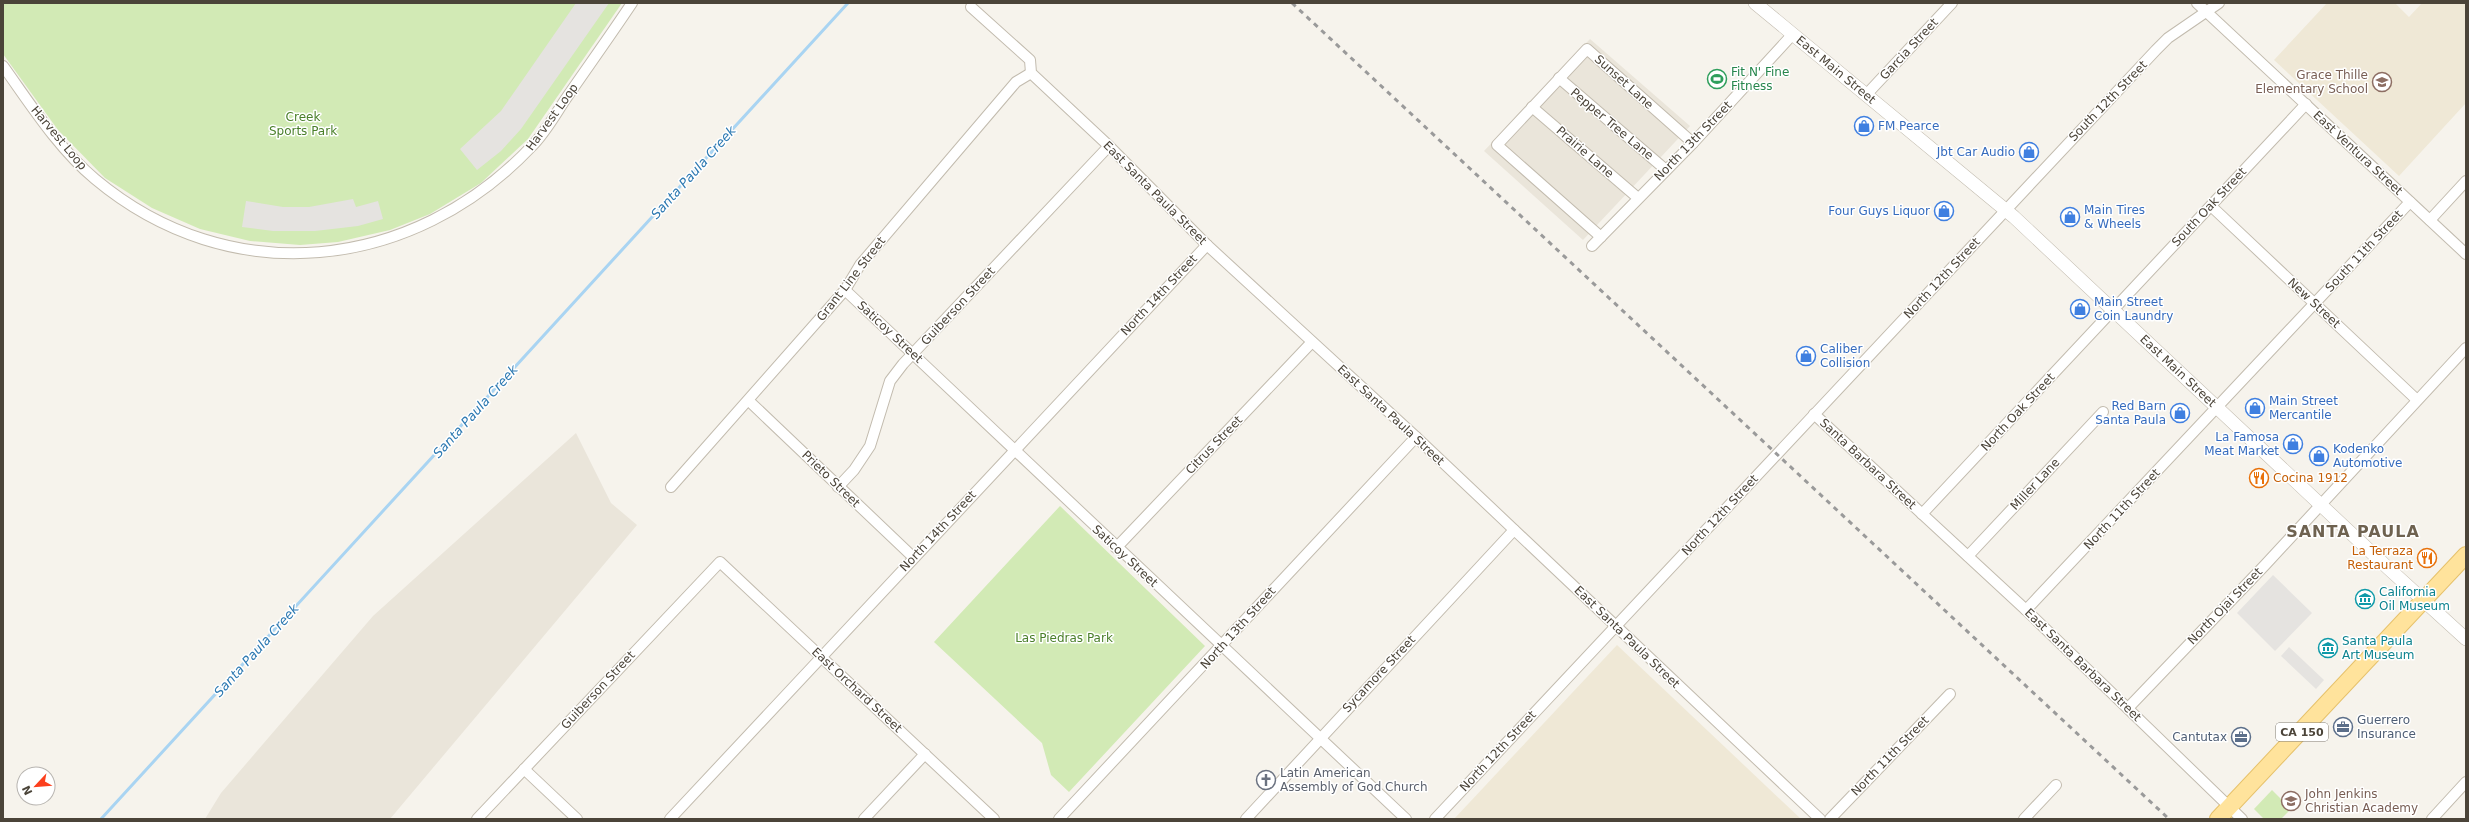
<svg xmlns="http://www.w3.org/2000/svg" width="2469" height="822" font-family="'DejaVu Sans',sans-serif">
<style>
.residential{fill:#eae5da}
.education{fill:#efe8d6}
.park{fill:#d2eab5}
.parking{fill:#e5e3e0}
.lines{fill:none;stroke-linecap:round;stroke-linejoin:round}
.stream{stroke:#a9d4f2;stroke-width:3}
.minor-casing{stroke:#c2bbae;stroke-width:12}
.tertiary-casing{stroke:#c2bbae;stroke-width:14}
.primary-casing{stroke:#e6c16a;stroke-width:18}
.minor{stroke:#fff;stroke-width:10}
.tertiary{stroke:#fff;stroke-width:13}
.primary{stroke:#ffe39c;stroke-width:16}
.rail{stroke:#9a9a9a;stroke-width:3;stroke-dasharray:5 5;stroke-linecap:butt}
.labels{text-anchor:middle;stroke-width:3;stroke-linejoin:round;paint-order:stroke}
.shield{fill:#fff;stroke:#817c74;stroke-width:1}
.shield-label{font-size:11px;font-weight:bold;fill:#4b4439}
.street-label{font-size:12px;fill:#4b4439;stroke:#fff}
.leisure-label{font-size:12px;fill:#27864d;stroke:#fff;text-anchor:start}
.education-label{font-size:12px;fill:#785e54;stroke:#fff;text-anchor:end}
.park-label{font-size:12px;fill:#4a7f2a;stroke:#fff}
.shop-label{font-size:12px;fill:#366cbe;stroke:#fff;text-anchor:start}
.food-label{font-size:12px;fill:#c56008;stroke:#fff;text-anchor:start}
.culture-label{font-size:12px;fill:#0d838f;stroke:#fff;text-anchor:start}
.service-label{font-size:12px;fill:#4e5e75;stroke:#fff;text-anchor:start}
.worship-label{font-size:12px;fill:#5b616d;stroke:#fff;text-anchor:start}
.water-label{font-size:13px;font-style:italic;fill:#2e7ab2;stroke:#fff}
.district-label{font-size:16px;font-weight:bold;letter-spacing:1px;fill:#6e6250;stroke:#fff}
</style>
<rect width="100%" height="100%" fill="#f6f3ec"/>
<!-- residential -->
<g class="residential">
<polygon points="1590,39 1690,126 1583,240 1484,151"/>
<polygon points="576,433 611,503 637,525 390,819 205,819 221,793 373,616"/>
</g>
<!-- education -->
<g class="education">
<polygon points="2327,3 2395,3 2409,17 2422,3 2466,3 2466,103 2399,176 2274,60"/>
<polygon points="1617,645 1801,819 1454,819"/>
</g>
<!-- park -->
<g class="park">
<polygon points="3,3 622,3 528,139 481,183 430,214 390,230 338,242 300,245 250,241 200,229 152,208 105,178 58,130 3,54"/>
<polygon points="1060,506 1205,646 1069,792 1051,775 1042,743 934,642"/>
<polygon points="2272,790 2291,809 2281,819 2264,819 2254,809"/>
</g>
<!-- parking -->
<g class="parking">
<polygon points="576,3 609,3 521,129 501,151 477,170 460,149 501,111"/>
<polygon points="353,199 356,207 378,201 383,219 358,226 315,231 273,231 242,227 246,201 283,207 309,207"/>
<polygon points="2273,575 2312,613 2275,651 2237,613"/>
<polygon points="2289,647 2324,680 2316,689 2281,656"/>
</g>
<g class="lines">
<!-- stream -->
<polyline class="stream" points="101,819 848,3"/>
<!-- minor casing -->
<g class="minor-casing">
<g id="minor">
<polyline points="2197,3 2466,254"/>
<polyline points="971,7 1030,60 1031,73 1109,146 1207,245 1416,437 1820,819"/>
<path d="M3 66C31 105 58 148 95 179 230 292 413 272 532 146 545 133 555 115 565 100 587 68 610 36 632 3"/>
<polyline points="1559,78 1666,170"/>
<polyline points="1866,95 1952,3"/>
<polyline points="1532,107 1638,198"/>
<polyline points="2211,206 2417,400"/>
<polyline points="2430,220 2466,181"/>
<polyline points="1601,237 1497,145 1587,49 1693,143"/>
<polyline points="1592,246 1693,143 1792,35"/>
<polyline points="845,290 1406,819"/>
<polyline points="749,401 913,557"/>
<polyline points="1814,414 2026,610 2242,819"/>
<polyline points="671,487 845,290 860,265 1016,82 1031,73"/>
<polyline points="838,487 854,470 870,446 890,381 903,364 1109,146"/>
<polyline points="1922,514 2306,104"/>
<polyline points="1116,548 1312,342"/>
<polyline points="1968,556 2103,412"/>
<polyline points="2026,610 2410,202"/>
<polyline points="2129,707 2265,565 2466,348"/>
<polyline points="524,769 577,819"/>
<polyline points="477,819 720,562 994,819"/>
<polyline points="670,819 1207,245"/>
<polyline points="864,819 925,754"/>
<polyline points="1059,819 1416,437"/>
<polyline points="1246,819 1514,530"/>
<polyline points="1435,819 2156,50 2168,38 2219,3"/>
<polyline points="1830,819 1950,694"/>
<polyline points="2024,819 2056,785"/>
<polyline points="2432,819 2466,782"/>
</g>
</g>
<!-- tertiary casing -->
<g class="tertiary-casing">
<g id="tertiary">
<path id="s1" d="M1755 3 2014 217 2388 568 2466 639"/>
</g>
</g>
<!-- primary casing -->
<g class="primary-casing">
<polyline id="primary" points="2218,819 2466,555"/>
</g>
<!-- minor -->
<use href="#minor" class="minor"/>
<!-- tertiary -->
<use href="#tertiary" class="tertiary"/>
<!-- primary -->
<use href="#primary" class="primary"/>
<!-- rail -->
<polyline class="rail" points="1292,3 2169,819"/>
</g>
<!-- icons -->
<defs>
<g id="stadium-ring" transform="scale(1)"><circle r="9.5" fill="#fff" stroke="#2e9e5b" stroke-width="1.5"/><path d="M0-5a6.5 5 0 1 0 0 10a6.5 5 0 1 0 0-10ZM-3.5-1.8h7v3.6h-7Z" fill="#2e9e5b"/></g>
<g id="school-ring" transform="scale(1)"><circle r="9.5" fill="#fff" stroke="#8d6e63" stroke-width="1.5"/><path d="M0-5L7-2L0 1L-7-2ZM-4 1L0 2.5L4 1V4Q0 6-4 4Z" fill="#8d6e63"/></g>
<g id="shop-ring" transform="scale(1)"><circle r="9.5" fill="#fff" stroke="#3f7fe0" stroke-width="1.5"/><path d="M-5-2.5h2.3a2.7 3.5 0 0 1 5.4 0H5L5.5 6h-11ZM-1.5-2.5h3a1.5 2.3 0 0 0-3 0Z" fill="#3f7fe0"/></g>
<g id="restaurant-ring" transform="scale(1)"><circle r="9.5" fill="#fff" stroke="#e8710a" stroke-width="1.5"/><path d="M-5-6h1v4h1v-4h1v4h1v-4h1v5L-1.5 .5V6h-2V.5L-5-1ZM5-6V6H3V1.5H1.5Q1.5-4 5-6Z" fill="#e8710a"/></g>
<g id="museum-ring" transform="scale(1)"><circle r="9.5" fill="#fff" stroke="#0f9aa8" stroke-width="1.5"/><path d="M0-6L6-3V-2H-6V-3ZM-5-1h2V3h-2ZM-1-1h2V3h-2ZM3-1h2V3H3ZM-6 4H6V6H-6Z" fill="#0f9aa8"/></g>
<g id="office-ring" transform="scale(1)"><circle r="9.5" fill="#fff" stroke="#5c6f8a" stroke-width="1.5"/><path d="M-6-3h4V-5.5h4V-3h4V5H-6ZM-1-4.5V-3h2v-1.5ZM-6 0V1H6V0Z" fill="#5c6f8a"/></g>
<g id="church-ring" transform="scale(1)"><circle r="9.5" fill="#fff" stroke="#6b7280" stroke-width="1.5"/><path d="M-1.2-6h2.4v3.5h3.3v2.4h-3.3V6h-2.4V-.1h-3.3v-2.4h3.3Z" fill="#6b7280"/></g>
</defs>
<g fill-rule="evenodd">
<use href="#stadium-ring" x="1717" y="79"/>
<use href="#school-ring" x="2382" y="82"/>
<use href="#shop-ring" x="1864" y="126"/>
<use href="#shop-ring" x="2029" y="152"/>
<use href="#shop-ring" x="1944" y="211"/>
<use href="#shop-ring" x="2070" y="217"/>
<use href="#shop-ring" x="2080" y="309"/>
<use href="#shop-ring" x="1806" y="356"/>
<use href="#shop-ring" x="2255" y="408"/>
<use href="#shop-ring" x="2180" y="413"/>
<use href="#shop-ring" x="2293" y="444"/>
<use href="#shop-ring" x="2319" y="456"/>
<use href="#restaurant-ring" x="2259" y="478"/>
<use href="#restaurant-ring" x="2427" y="558"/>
<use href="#museum-ring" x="2365" y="599"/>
<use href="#museum-ring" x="2328" y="648"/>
<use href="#office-ring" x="2343" y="727"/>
<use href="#office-ring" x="2241" y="737"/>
<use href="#church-ring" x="1266" y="780"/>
<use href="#school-ring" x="2291" y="801"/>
</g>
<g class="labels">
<!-- shield labels -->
<rect class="shield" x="2276" y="723" width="52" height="18" rx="3"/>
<g class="shield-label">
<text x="2302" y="736">CA 150</text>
</g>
<!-- street labels -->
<g class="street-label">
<text transform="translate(1909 49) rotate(-47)" y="4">Garcia Street</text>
<text dy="4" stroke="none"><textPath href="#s1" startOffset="105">East Main Street</textPath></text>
<text transform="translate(1624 82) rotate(42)" y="4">Sunset Lane</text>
<text transform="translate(2108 101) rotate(-46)" y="4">South 12th Street</text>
<text transform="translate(552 117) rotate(-54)" y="4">Harvest Loop</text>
<text transform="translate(1612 124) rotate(40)" y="4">Pepper Tree Lane</text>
<text transform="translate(59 138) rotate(50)" y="4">Harvest Loop</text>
<text transform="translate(1693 141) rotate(-46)" y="4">North 13th Street</text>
<text transform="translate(1585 152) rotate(41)" y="4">Prairie Lane</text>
<text transform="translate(2358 153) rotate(43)" y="4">East Ventura Street</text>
<text transform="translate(1155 193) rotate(45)" y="4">East Santa Paula Street</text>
<text transform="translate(2209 207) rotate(-47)" y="4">South Oak Street</text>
<text transform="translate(2364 251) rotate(-47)" y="4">South 11th Street</text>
<text transform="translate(1942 278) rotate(-47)" y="4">North 12th Street</text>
<text transform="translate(851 279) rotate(-52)" y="4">Grant Line Street</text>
<text transform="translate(1159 295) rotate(-47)" y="4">North 14th Street</text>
<text transform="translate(2314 303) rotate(43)" y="4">New Street</text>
<text transform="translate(958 306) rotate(-47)" y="4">Guiberson Street</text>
<text transform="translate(890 332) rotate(43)" y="4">Saticoy Street</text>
<text dy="4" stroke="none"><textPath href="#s1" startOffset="561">East Main Street</textPath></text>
<text transform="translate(2018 412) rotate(-47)" y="4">North Oak Street</text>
<text transform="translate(1391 415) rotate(43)" y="4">East Santa Paula Street</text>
<text transform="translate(1214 445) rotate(-46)" y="4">Citrus Street</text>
<text transform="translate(1868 464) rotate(43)" y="4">Santa Barbara Street</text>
<text transform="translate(831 479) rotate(44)" y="4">Prieto Street</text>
<text transform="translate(2035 484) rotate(-47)" y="4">Miller Lane</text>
<text transform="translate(2122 509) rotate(-47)" y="4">North 11th Street</text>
<text transform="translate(1720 515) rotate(-47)" y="4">North 12th Street</text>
<text transform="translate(938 531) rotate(-47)" y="4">North 14th Street</text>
<text transform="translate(1125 556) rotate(43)" y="4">Saticoy Street</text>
<text transform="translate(2225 606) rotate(-46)" y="4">North Ojai Street</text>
<text transform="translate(1238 628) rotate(-48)" y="4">North 13th Street</text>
<text transform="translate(1627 637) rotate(44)" y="4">East Santa Paula Street</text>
<text transform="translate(2083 665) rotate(44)" y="4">East Santa Barbara Street</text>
<text transform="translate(1379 674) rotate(-47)" y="4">Sycamore Street</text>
<text transform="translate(598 690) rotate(-47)" y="4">Guiberson Street</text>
<text transform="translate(857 690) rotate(43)" y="4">East Orchard Street</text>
<text transform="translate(1498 751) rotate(-47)" y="4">North 12th Street</text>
<text transform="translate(1890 756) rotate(-46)" y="4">North 11th Street</text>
</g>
<!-- leisure labels -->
<g class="leisure-label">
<text x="1731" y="76">Fit N' Fine<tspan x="1731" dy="14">Fitness</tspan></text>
</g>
<!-- education labels -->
<g class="education-label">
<text x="2368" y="79">Grace Thille<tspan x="2368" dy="14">Elementary School</tspan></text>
<text x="2305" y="798" text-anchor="start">John Jenkins<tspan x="2305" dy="14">Christian Academy</tspan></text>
</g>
<!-- park labels -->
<g class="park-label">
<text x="303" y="121">Creek<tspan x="303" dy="14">Sports Park</tspan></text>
<text x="1064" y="642">Las Piedras Park</text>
</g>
<!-- shop labels -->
<g class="shop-label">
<text x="1878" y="130">FM Pearce</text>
<text x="2015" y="156" text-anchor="end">Jbt Car Audio</text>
<text x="2084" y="214">Main Tires<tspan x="2084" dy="14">&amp; Wheels</tspan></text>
<text x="1930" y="215" text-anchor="end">Four Guys Liquor</text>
<text x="2094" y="306">Main Street<tspan x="2094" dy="14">Coin Laundry</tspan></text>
<text x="1820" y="353">Caliber<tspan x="1820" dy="14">Collision</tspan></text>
<text x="2269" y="405">Main Street<tspan x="2269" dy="14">Mercantile</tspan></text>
<text x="2166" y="410" text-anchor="end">Red Barn<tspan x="2166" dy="14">Santa Paula</tspan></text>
<text x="2279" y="441" text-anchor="end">La Famosa<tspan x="2279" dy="14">Meat Market</tspan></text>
<text x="2333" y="453">Kodenko<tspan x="2333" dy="14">Automotive</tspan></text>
</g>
<!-- food labels -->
<g class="food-label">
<text x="2273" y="482">Cocina 1912</text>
<text x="2413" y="555" text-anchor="end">La Terraza<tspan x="2413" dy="14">Restaurant</tspan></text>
</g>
<!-- culture labels -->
<g class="culture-label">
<text x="2379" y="596">California<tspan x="2379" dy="14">Oil Museum</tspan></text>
<text x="2342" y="645">Santa Paula<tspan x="2342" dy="14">Art Museum</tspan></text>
</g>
<!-- service labels -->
<g class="service-label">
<text x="2357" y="724">Guerrero<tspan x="2357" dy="14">Insurance</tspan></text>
<text x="2227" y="741" text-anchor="end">Cantutax</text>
</g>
<!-- worship labels -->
<g class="worship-label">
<text x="1280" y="777">Latin American<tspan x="1280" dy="14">Assembly of God Church</tspan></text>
</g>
<!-- water labels -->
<g class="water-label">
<text transform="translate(693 172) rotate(-48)" y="5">Santa Paula Creek</text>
<text transform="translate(475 411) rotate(-48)" y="5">Santa Paula Creek</text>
<text transform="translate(256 650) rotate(-48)" y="5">Santa Paula Creek</text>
</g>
<!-- district labels -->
<g class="district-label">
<text x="2353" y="537">SANTA PAULA</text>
</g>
</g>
<!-- border -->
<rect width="2469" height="822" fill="none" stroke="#4b4439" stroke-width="8"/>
<!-- north arrow -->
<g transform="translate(36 786) rotate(244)"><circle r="19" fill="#ffffff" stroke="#b7b4b0"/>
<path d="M0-3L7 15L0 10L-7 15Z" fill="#fc3f1d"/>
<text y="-6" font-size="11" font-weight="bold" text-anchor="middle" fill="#4b4439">N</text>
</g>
</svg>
